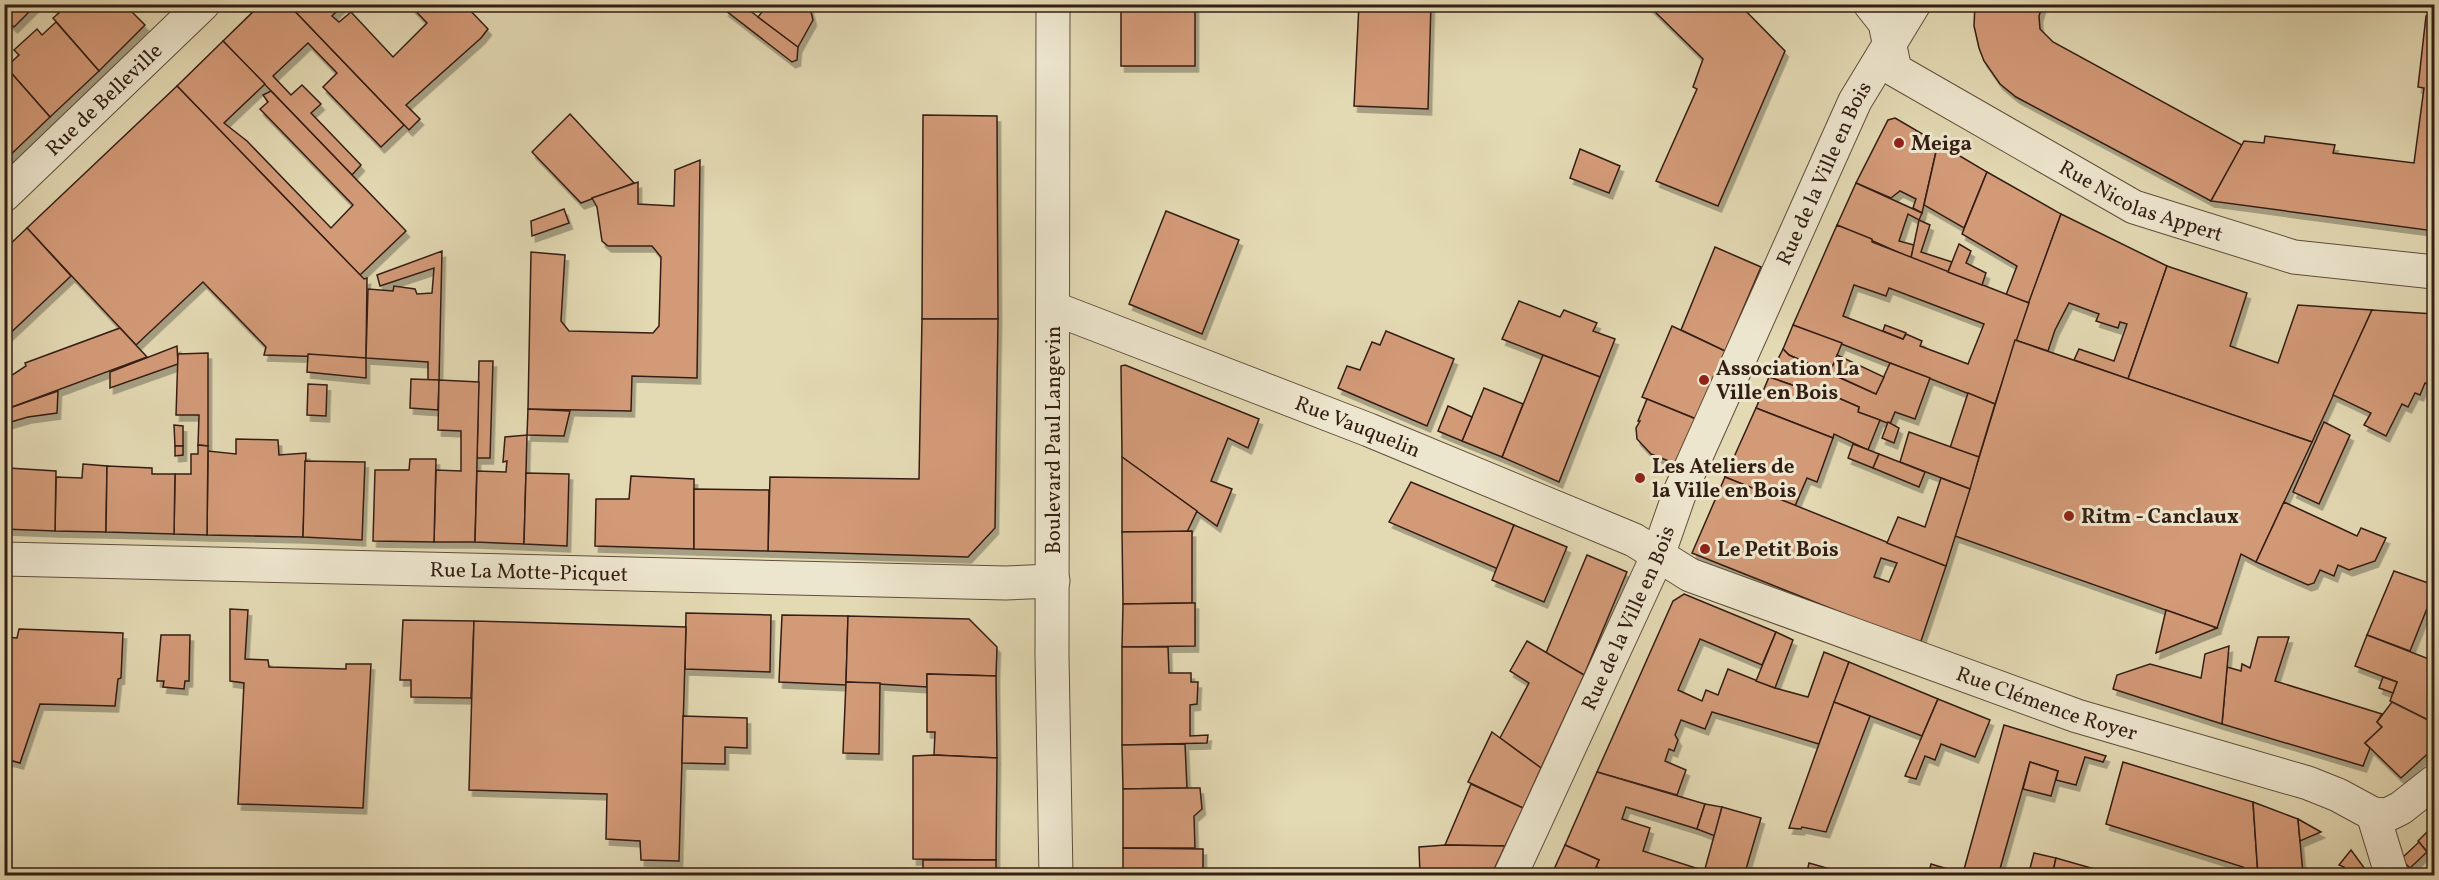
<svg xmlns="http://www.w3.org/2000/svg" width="2439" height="880" font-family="Vollkorn,serif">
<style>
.building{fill:#d39a78;stroke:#341e13;stroke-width:1.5;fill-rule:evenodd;filter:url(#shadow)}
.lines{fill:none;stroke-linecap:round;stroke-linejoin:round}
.minor-casing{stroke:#604d3b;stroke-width:35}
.minor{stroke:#ede6ce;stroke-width:33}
.poi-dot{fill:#8f2418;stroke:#ede6ce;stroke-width:2}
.labels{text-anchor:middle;stroke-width:6;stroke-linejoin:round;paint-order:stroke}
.street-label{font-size:21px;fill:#341e13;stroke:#ede6ce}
.poi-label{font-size:21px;font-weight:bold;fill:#341e13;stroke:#ede6ce;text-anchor:start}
</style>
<defs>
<filter id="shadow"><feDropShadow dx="3.5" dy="6" stdDeviation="0" flood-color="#0004"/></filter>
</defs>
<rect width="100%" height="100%" fill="#e3d9b3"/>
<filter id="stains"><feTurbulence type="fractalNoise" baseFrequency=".00333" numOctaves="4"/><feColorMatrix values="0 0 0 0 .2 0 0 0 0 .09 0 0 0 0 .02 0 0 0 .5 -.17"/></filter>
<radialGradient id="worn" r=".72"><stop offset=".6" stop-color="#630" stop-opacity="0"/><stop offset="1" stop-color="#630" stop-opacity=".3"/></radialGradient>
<!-- building -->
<g class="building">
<polygon points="4,4 37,4 14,27 4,18"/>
<polygon points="50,4 124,4 145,25 99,71 53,18 59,13"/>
<polygon points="261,4 288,4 404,125 381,147 323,87 337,73 308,43 273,76 291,95 302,85 321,104 311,113 361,165 352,175 223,41"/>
<polygon points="288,4 344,4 332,16 339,22 351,12 393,57 427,23 409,4 464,4 488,29 481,38 406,105 420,119 409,130"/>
<polygon points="729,4 741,4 798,47 797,60 792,62 725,10"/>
<polygon points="768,4 809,4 813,20 798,47 758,17"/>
<rect x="1121" y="4" width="74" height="62"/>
<polygon points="1359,4 1431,4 1428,109 1354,106"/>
<polygon points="1647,4 1739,4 1785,51 1718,206 1656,181 1697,89 1693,87 1703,59"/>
<polygon points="1975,4 2043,4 2039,16 2040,29 2053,42 2242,145 2211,201 2016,97 2000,84 1984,61 1979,48 1974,26"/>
<polygon points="2434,4 2434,231 2211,201 2244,141 2264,143 2265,136 2335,145 2333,153 2414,163 2424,88 2418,87 2426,16 2433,17"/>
<polygon points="56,22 99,71 50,117 6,67 19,55 14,50 37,29 42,35"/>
<polygon points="223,41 265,84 224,123 247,141 331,228 353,205 260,109 268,102 263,95 271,91 406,231 360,275 177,86"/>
<polygon points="6,67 50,117 4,161 4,68"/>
<polygon points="177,86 364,279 367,278 366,358 264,355 266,347 203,282 136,345 27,228"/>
<polygon points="570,114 634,183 581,203 532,152"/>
<polygon points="923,115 997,116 998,319 922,319"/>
<polygon points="1895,118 1938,143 1922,213 1913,208 1916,199 1900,191 1891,198 1856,183 1888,120"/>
<polygon points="1938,143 1987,172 1964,228 1924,205"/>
<polygon points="1580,149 1620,166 1609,193 1570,178"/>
<polygon points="700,160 697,378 632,376 631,411 528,409 531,252 565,255 561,321 569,331 653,333 659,326 661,257 652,246 608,246 602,241 597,207 592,198 638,182 638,204 674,206 675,170"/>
<polygon points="1987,172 2061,214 2029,303 2006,295 2017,266 1962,234"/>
<polygon points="1856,183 1922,213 1919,220 1908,214 1899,241 1914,245 1911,258 1837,225"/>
<polygon points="564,209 569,223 532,236 531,221"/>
<polygon points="1166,211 1239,240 1202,334 1129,304"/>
<polygon points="2061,214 2167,266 2128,379 2074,360 2079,349 2114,361 2127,324 2120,322 2118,328 2096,321 2099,314 2069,303 2055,330 2048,351 2015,340"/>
<polygon points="1919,220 1930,225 1921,252 1952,262 1948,272 1911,258"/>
<path d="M1837 225 1872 239V242L2029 303 1995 404 1793 325ZM1854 285 1886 296 1889 288 1984 324 1968 364 1920 346 1922 341 1906 334 1903 339 1843 316Z"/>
<polygon points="27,228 71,276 4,339 4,250"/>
<polygon points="1959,244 1971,251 1966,263 1986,273 1982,285 1948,272"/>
<polygon points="1715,247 1761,267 1725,351 1681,330"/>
<polygon points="442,251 439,380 428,380 428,362 366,358 368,289 393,291 394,286 415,289 417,294 432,293 434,268 380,286 377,275"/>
<polygon points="2167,266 2247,293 2230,346 2278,363 2298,305 2372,310 2312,442 2128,379"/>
<polygon points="1519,301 1560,317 1564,310 1597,323 1593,331 1615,339 1600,377 1502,339"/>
<polygon points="2372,310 2434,314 2434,387 2425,383 2420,395 2415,393 2408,407 2402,404 2386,436 2364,425 2371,413 2333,395"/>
<polygon points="922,319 998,319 995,528 968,557 768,551 770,477 919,479"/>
<polygon points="1793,325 1842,343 1830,373 1789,355 1783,349"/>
<polygon points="1885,325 1906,333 1903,339 1883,331"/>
<polygon points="1672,326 1725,351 1696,419 1642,397"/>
<polygon points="120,328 147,357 4,410 4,387 10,383 6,379 26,366 25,363"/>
<polygon points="1386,331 1454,359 1427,426 1338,388 1347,366 1360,370 1372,342 1380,345"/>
<polygon points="2015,340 2312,442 2256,562 2241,554 2217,628 1955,536"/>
<polygon points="177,346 178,364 110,388 110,372"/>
<polygon points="1783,349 1789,355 1876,394 1890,363 1930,378 1915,419 1895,412 1890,424 1858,412 1859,407 1820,390 1818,394 1769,377"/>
<polygon points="208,353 208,446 198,445 199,415 176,415 178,354"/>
<polygon points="308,354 366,358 366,378 307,372"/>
<polygon points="1543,355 1600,377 1559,482 1502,457"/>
<polygon points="1837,355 1884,377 1876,394 1830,373"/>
<polygon points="479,361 493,361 490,458 477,458"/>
<polygon points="1125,365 1259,419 1248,448 1228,438 1211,481 1232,489 1217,526 1122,457 1121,366"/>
<polygon points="1769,377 1818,394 1820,390 1859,407 1858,412 1880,420 1868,450 1834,434 1833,438 1756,408"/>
<polygon points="411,379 439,380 438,410 410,408"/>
<polygon points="439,380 479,382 475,542 434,542 436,470 461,471 461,431 438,430"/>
<polygon points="308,384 327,385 326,416 307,415"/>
<polygon points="1484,388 1523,404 1502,457 1462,441"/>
<polygon points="58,391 57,413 28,417 4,424 4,410"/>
<polygon points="1968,393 1995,404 1979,457 1950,448"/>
<polygon points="1647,399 1696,419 1676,464 1651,454 1637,439 1636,428 1640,421 1638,421"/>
<polygon points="1448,406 1472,417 1462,441 1438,431"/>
<polygon points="1756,408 1833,438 1817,482 1807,478 1795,506 1725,477"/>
<polygon points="528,409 570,411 564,436 527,435"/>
<polygon points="1888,422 1899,428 1894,443 1882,438"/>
<polygon points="2324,422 2350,435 2319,504 2293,492"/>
<polygon points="174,425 183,426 183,446 175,446"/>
<polygon points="1909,432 1979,457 1970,489 1900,462"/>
<polygon points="527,435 524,544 475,542 477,471 506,472 507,461 503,462 505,437"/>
<polygon points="236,439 278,440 279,455 306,453 303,537 207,535 208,451 236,454"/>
<polygon points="1853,444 1879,454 1873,468 1848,458"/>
<polygon points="198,445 208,446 207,535 174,534 175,474 191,474 191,454 198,454"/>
<polygon points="175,446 183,446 183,455 175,456"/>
<polygon points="1879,454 1925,472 1919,487 1873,468"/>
<polygon points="1122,457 1197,511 1187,532 1122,532"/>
<polygon points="410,459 436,459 434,542 373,541 375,470 409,470"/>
<polygon points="305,461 365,462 362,540 303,537"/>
<polygon points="83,464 107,466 106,532 55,531 56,477 82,478"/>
<polygon points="4,465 8,468 56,471 55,531 4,529"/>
<polygon points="107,466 152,468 152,474 175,474 174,534 106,532"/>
<polygon points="526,473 569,474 567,546 524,544"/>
<polygon points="631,476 694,479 694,549 595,546 596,499 629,499"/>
<path d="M1725 477 1946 566 1920 644 1692 553ZM1881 558 1897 563 1889 582 1874 577Z"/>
<polygon points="1941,478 1970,489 1946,566 1887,543 1898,517 1925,527"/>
<polygon points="1411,482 1514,525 1498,569 1389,522"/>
<polygon points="694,489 769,490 768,551 694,549"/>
<polygon points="2284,502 2357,536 2361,528 2386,538 2375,561 2349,570 2338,565 2334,576 2320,570 2314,583 2308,585 2256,562"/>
<polygon points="1514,525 1567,547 1544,602 1492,580"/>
<polygon points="1192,531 1192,603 1123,604 1122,532"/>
<polygon points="1587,555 1627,572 1584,675 1546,653"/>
<polygon points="2394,571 2434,585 2434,591 2410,651 2367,635"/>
<polygon points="1684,594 1776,632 1762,665 1700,639 1678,690 1702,701 1706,690 1718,695 1728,669 1775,688 1808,697 1824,652 1849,662 1819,744 1712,712 1705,729 1681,720 1675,735 1678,740 1674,751 1669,749 1665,761 1686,770 1677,795 1597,772 1673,601"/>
<polygon points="1192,603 1195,603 1195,646 1122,647 1123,604"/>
<polygon points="230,609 248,610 245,659 268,660 269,667 346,669 346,664 371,664 363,808 238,804 244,683 230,681"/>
<polygon points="2166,610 2217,628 2156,653"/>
<polygon points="686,613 771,615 770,672 685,669"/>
<polygon points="782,615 848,616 846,685 779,682"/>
<polygon points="848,616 969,619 997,647 996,676 927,674 927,687 846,682"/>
<polygon points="403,620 474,621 471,698 411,697 411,680 400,680"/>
<polygon points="474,621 686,627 679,861 641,860 640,841 606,839 607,794 469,790"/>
<polygon points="19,629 123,633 121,678 118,679 115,706 40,704 20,763 9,760 5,768 4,637 17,638"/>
<polygon points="1776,632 1793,640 1775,688 1756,681"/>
<polygon points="161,635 190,635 189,681 185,681 184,689 163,687 164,681 157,681"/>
<polygon points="2367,635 2434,661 2434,723 2390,701 2397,682 2355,666"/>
<polygon points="2258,637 2289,637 2275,681 2382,714 2377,722 2382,727 2365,743 2370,748 2363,766 2222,724 2227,667 2241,671 2242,664 2250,668"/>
<polygon points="1527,641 1584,675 1541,768 1500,738 1529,683 1510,671"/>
<polygon points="2229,646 2222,724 2113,689 2117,675 2150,664 2201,678 2205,654"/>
<polygon points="1122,647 1168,647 1169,673 1191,673 1191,682 1198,682 1197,704 1190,705 1190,736 1208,735 1207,743 1122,745"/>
<polygon points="1849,662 1938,699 1922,736 1834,702"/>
<polygon points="927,674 996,676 997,758 934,755 935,732 927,732"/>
<polygon points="2383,677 2397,682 2393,693 2379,688"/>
<polygon points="846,682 880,683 879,754 843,753"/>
<polygon points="1938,699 1990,720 1975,757 1941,744 1935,760 1925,756 1916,779 1905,776"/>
<polygon points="1834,702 1870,716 1826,832 1802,827 1801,829 1789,828"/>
<polygon points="2392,702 2434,723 2434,748 2401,778 2365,743 2382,727 2377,722"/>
<polygon points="683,716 747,718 747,748 725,747 725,764 682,763"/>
<polygon points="2004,725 2106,756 2103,762 2085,757 2076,785 2056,780 2058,771 2030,762 1998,876 1973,876 1963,873"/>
<polygon points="1492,732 1541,768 1523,808 1468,782"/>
<polygon points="1185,744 1187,788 1123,789 1122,745"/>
<polygon points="934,755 997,758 996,860 913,859 913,756"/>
<polygon points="2030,762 2058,771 2051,796 2023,789"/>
<polygon points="2123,762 2253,802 2258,876 2244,876 2243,867 2106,824"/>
<polygon points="1597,772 1705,804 1697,829 1626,807 1622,819 1650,828 1643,851 1705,871 1703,876 1622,876 1596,867 1599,860 1565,845"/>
<polygon points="1471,784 1523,808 1505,846 1445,845"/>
<polygon points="1187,788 1200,788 1202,809 1194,816 1195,848 1123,848 1123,789"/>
<polygon points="2253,802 2298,819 2303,874 2258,876"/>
<polygon points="1705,804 1722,807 1715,836 1697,829"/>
<polygon points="1722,807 1761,818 1744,876 1703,876"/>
<polygon points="2298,819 2321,832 2300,841"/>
<polygon points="2434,825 2434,860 2418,841"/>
<polygon points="2419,842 2427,852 2410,868 2401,859"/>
<polygon points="1445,845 1505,846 1491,876 1420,876 1419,847"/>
<polygon points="1565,845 1599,860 1596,867 1622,876 1551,876"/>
<polygon points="1123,848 1203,849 1203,876 1123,876"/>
<polygon points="2351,850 2354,854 2370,876 2337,876 2344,867 2339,865"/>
<polygon points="2034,853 2056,858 2052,876 2028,876"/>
<polygon points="2056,858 2119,876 2052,876"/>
<rect x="923" y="860" width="73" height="16"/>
<polygon points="1809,863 1844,873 1844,876 1806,876"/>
<polygon points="1931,864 1941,867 1973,876 1928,876"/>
</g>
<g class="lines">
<!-- minor casing -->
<g class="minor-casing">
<g id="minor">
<polyline points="1053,4 1052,655 1056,876"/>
<path id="s1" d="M1870 4 1885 23 1895 70 2134 207 2294 257 2434 272"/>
<path id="s2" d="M4 195 203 4"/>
<path id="s3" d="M1053 308 1369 430 1634 540 1690 575 2077 716 2308 783 2338 795 2373 814 2387 815 2401 808 2434 782"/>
<path id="s4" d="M4 559 1006 583 1053 581"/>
<polyline points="2373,814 2392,876"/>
<path id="s5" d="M1510 876 1658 555 1680 492 1855 101 1914 4"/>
</g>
</g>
<!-- minor -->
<use href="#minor" class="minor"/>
</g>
<!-- markers -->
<g class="poi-dot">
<circle cx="1899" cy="143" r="6"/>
<circle cx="1704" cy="380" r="6"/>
<circle cx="1640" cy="478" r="6"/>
<circle cx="2069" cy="516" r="6"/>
<circle cx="1705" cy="549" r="6"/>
</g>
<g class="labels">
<!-- street labels -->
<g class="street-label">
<text dy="7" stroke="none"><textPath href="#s2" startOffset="138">Rue de Belleville</textPath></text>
<text dy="7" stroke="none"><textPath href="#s5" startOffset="770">Rue de la Ville en Bois</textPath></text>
<text dy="7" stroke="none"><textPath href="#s1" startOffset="352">Rue Nicolas Appert</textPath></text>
<text dy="7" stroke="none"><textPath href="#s3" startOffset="327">Rue Vauquelin</textPath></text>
<text transform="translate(1053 440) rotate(-90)" y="7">Boulevard Paul Langevin</text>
<text dy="7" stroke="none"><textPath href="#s4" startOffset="525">Rue La Motte-Picquet</textPath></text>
<text dy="7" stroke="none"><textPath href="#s5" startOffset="284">Rue de la Ville en Bois</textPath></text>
<text dy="7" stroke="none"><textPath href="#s3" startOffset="1071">Rue Clémence Royer</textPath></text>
</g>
<!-- poi labels -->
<g class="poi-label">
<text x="1911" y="150">Meiga</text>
<text x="1716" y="375">Association La<tspan x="1716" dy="24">Ville en Bois</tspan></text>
<text x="1652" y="473">Les Ateliers de<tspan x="1652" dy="24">la Ville en Bois</tspan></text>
<text x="2081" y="523">Ritm - Canclaux</text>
<text x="1717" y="556">Le Petit Bois</text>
</g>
</g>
<!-- margin -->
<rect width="2439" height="880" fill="none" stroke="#e3d9b3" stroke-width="24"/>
<rect x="6" y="6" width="2427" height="868" fill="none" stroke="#341e13" stroke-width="3"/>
<rect x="12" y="12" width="2415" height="856" fill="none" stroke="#341e13" stroke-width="1.5"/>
<rect width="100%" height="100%" filter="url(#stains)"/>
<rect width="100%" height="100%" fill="url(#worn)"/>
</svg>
